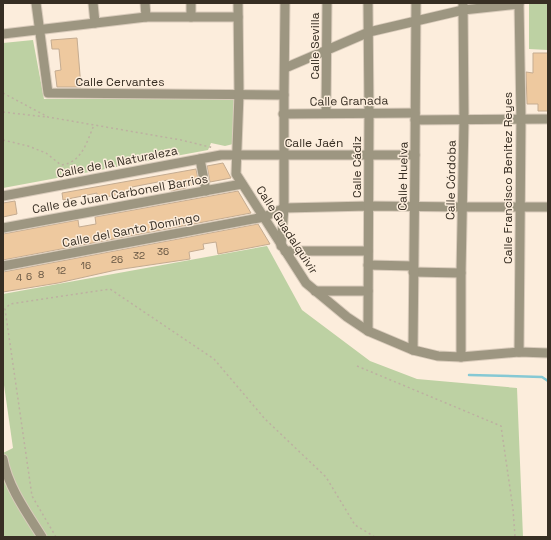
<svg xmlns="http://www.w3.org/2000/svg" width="551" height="540" font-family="'Space Grotesk',sans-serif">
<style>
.green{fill:#bdd1a3}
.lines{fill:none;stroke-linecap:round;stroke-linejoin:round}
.stream{stroke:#86c9d4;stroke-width:2.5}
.building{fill:#eec99f;stroke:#c5ac91}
.minor-casing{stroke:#d9cbbb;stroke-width:11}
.path{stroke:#bdb0a1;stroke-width:1.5;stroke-dasharray:2 3;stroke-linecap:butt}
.minor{stroke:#9d9681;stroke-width:9}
.labels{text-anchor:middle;stroke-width:3;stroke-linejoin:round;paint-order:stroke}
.number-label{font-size:10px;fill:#655542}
.street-label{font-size:12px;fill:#372e23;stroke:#fceddc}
</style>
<rect width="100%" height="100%" fill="#fceddc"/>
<!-- green -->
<g class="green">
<polygon points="529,3 548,3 548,50 529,49"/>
<polygon points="33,40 44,99 234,99 233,144 225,146 211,143 208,150 3,188 3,43"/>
<polygon points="267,246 302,310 370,361 417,379 517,388 523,537 3,537 3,453 13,448 3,378 3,294"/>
</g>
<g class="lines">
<!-- stream -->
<polyline class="stream" points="469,375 542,377 548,381"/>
</g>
<!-- building -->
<g class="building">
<polygon points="77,38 81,87 57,87 55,71 61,70 59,49 52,49 51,40"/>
<polygon points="533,53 548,53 548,111 538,111 538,104 527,104 526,72 533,73"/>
<polygon points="223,163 231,178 210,182 207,166"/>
<polygon points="196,169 199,184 186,186 186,188 171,191 168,180 132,187 133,191 106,197 97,198 97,193 63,200 62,193"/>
<polygon points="238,191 251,213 3,260 3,234 78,220 79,227 96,224 95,217"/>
<polygon points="15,201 17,214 3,217 3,203"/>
<polygon points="258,224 270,244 218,254 216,242 203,244 204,249 189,252 190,259 116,270 58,283 3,292 3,272"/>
</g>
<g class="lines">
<!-- minor casing -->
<g class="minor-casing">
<g id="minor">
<polyline points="36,3 48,93 284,95"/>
<polyline points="93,3 95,23"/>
<polyline points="145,3 146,17"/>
<polyline points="238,3 239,94 236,174 306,283 347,317 368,331 413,350 438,356 461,357 519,352 548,353"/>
<polyline points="519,3 521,119 519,352"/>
<polyline points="191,17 191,3"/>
<polyline points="3,34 146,17 238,17"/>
<polyline points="285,68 369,32 463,10 519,4"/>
<polyline points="326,113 327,3"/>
<polyline points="283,114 415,113"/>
<polyline points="415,120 548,119"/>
<polyline points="200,159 206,191"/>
<polyline points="3,196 221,155 415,155"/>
<polyline points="3,228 242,184"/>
<polyline points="281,246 284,208 284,95 285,3"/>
<polyline points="285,251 368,251"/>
<polyline points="368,265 413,266"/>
<polyline points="3,266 264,217 284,208 369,206 462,207 548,207"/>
<polyline points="413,272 461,273"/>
<polyline points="315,291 368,291"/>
<polyline points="368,331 369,113 368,3"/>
<polyline points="413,350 415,155 416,3"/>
<polyline points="461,357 461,273 464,120 463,3"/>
<path d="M3 459C8 487 27 513 42 537"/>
</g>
</g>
<!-- path -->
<g class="path">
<polyline points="3,93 48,117 181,140 214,148"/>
<polyline points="3,112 46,117"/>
<path d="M3 140 28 146 46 153 61 165C82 163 87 141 94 125"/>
<polyline points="357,366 501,426 513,509 515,537"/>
<polyline points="56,537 32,496 5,309 10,304 110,289 214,359 265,419 326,477 355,525 375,537"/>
</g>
<!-- minor -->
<use href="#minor" class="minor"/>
</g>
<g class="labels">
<!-- number labels -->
<g class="number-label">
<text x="163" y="255">36</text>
<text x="139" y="259">32</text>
<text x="117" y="263">26</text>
<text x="86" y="269">16</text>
<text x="61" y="274">12</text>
<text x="41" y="278">8</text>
<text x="29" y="280">6</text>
<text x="19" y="281">4</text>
</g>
<!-- street labels -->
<g class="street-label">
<text transform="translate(315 46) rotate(-90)" y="4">Calle Sevilla</text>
<text x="120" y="86">Calle Cervantes</text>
<text transform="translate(349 101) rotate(-1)" y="4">Calle Granada</text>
<text x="314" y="147">Calle Jaén</text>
<text transform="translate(117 162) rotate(-11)" y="4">Calle de la Naturaleza</text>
<text transform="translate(357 167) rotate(-90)" y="4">Calle Cádiz</text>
<text transform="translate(403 176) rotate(-89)" y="4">Calle Huelva</text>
<text transform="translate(508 178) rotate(-90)" y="4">Calle Francisco Benitez Reyes</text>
<text transform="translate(451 180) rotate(-89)" y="4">Calle Córdoba</text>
<text transform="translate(120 194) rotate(-10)" y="4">Calle de Juan Carbonell Barrios</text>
<text transform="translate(131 230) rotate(-11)" y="4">Calle del Santo Domingo</text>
<text transform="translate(287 230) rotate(57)" y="4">Calle Guadalquivir</text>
</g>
</g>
<!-- border -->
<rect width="551" height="540" fill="none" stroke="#372e23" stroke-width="8"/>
</svg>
